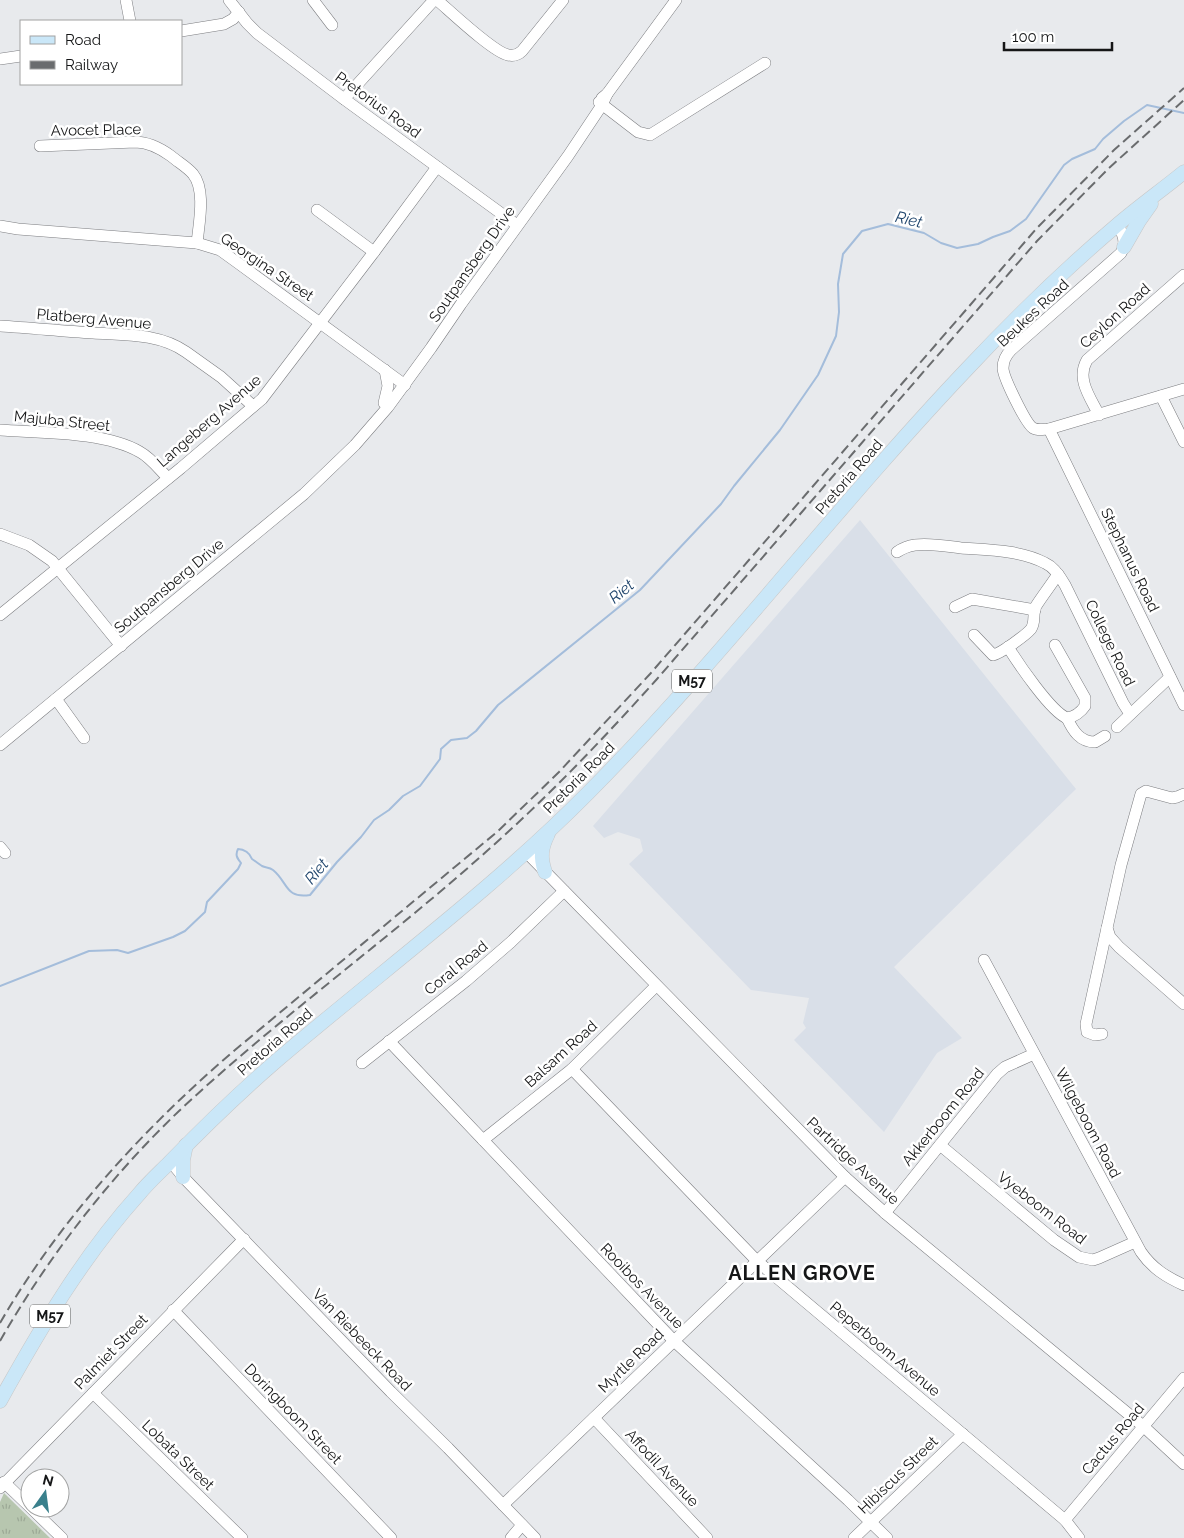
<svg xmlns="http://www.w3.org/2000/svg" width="1184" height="1538" font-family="Raleway,sans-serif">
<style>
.built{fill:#d9dfe8}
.park{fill:url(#park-tufts)}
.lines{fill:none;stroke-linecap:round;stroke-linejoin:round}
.stream{stroke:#a4bddb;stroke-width:2}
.minor-casing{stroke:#7c7d80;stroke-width:12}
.major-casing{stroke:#c7c7c7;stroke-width:15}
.minor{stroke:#fff;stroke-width:11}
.major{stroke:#cae7f8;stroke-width:14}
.rail{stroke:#6a6c6e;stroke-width:2;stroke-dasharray:10 5;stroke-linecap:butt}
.labels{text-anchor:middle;stroke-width:5;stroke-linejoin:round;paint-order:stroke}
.shield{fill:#fff;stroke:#5b5c5d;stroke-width:1}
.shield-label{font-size:14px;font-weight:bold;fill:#151617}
.street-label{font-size:15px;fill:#151617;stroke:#fff}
.water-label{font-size:16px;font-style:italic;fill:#22476e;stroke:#fff}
.district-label{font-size:20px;font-weight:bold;letter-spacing:1px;fill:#151617;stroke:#fff}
</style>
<defs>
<pattern id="park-tufts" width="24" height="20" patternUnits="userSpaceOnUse" patternTransform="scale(1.25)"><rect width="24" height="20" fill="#b7c6af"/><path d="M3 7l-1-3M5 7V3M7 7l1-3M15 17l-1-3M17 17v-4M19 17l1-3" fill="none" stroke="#9ca996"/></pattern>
</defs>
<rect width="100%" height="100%" fill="#e8eaed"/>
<!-- built -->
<polygon class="built" points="860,520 1076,789 894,967 962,1038 937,1053 884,1132 794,1040 806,1028 803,1023 809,998 751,990 629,864 643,851 640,839 618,832 604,838 593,826"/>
<!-- park -->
<polygon class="park" points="4,1493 50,1538 0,1538 0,1502"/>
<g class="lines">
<!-- stream -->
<path class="stream" d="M0 986 89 951 117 950 128 953 173 937 185 931 205 912 207 902 238 869 241 863C237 858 235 855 238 849 244 849 250 853 252 859 255 861 259 864 262 866 266 868 269 867 273 870 288 882 285 899 310 895L337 862 361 837 374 820 389 810 403 796 420 786 440 759 441 749 451 740 467 738 476 731 498 705 640 590 721 504 734 486 780 430 818 375 836 336 839 312 838 284 843 254 862 231 888 224 924 233 941 243 957 248 978 244 993 237 1010 231 1026 219 1064 165 1072 159 1095 149 1103 139 1124 121 1147 105 1184 113"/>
<!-- minor casing -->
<g class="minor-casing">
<g id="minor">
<polyline points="126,0 130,21"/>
<polyline points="229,0 247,23 257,33 344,99 517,225"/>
<polyline points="313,0 332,25"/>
<path d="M437 0C450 11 493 52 508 55 513 56 518 55 522 51L563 0"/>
<polyline points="181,31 224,24 233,19 239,12"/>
<polyline points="0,59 21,56"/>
<polyline points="602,98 607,94 676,0"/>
<polyline points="344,99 434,0"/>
<polyline points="599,102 638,132 650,135 765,63"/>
<path d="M40 146 135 142C149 142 160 148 171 156 178 162 187 167 193 174 206 190 199 223 197 243"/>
<polyline points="317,210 374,252"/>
<path d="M1117 225C1124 234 1127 243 1121 253L1011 350C1006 355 1003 361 1003 368 1003 377 1026 424 1033 428 1038 431 1044 429 1049 429L1184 389"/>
<polyline points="0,226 18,229 197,243 220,250 238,263 405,385"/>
<path d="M0 326C31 328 62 331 93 333 124 335 159 333 186 352L221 377 253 406"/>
<polyline points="1161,396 1184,442"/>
<polyline points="384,403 388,386 385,370"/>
<path d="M1099 415C1090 397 1076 379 1087 360L1184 275"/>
<polyline points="1049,429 1184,705"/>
<path d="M0 430C41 433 104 431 140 452 151 458 159 469 168 478"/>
<polyline points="0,534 29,545 52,561 121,646"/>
<path d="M897 552C903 548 908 546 915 545 930 543 946 546 961 548 988 550 1020 550 1045 563 1054 567 1060 576 1065 585L1123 703 1130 714"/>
<polyline points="955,607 972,599 1035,610"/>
<polyline points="0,615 181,468 262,399 374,252 437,167"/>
<path d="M974 635 993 655C1000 654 1026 635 1031 629 1036 622 1032 614 1036 606 1043 595 1051 585 1058 574"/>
<path d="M1008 647C1018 663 1051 712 1067 718 1074 717 1081 712 1085 706V698L1055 645"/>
<polyline points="56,699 84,738"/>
<path d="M1067 718C1073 731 1080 742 1095 742L1105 736"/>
<polyline points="1117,727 1170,677"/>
<polyline points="0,745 304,494 355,445 388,407 431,348 461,304 568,156 602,105 607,94"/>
<polyline points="1184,794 1177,797 1172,798 1146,791 1141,794 1121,865 1107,928 1110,937 1119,947 1184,1004"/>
<polyline points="0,847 5,853"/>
<polyline points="526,852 845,1177 885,1213 1143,1426 1184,1464"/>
<path d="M984 960 1141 1252C1152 1268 1166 1277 1184 1285"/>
<polyline points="1102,1034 1095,1035 1087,1032 1086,1024 1107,928"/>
<polyline points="389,1041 674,1341 848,1500 887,1538"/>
<polyline points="362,1063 466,981 511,942 564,891"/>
<polyline points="572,1069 757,1261 1065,1520 1079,1538"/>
<polyline points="483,1140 572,1069 656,986"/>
<polyline points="940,1145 1054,1240 1079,1257 1093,1260 1099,1258 1135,1242"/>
<polyline points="170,1161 185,1179 391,1392 448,1448 535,1538"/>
<polyline points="885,1213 997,1074 1005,1067 1034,1054"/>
<polyline points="173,1310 391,1538"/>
<polyline points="93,1393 242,1538"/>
<polyline points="594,1418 707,1538"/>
<polyline points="4,1482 30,1507"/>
<polyline points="0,1488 244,1239"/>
<polyline points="503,1505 845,1177"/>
<polyline points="31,1508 62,1538"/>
<polyline points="1065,1520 1184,1378"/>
<polyline points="511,1538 522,1525"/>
<polyline points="854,1538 963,1434"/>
</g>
</g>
<!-- major casing -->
<g class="major-casing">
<g id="major">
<polyline points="1124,247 1139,221 1151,204"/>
<path d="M545 872C540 857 541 848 548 834"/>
<polyline points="183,1177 183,1160 186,1145"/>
<path d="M0 1401C40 1329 83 1256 139 1194 148 1183 159 1173 169 1163 203 1128 238 1094 275 1062 379 973 491 891 588 793 722 658 837 506 967 369 1014 319 1064 270 1116 226 1138 207 1162 190 1184 172"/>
</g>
</g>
<!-- minor -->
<use href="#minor" class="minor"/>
<!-- major -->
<use href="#major" class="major"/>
<!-- rail -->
<g class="rail">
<path d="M0 1323C61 1218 144 1128 235 1050L456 866 497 832 559 772 650 674 1037 228 1114 150 1184 88"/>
<path d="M0 1341C48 1257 109 1178 179 1111 277 1019 388 940 488 850 548 797 603 739 657 679L1037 241 1109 168 1184 100"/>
</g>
</g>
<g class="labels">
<!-- shield labels -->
<g class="shield">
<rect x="672" y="669.5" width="40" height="23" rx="4"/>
<rect x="30" y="1304.5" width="40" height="23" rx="4"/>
</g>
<g class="shield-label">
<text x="692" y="686">M57</text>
<text x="50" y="1321">M57</text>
</g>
<!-- street labels -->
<g class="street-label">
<text transform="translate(378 105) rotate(36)" y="5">Pretorius Road</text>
<text transform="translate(96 130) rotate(-1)" y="5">Avocet Place</text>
<text transform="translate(472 264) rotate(-55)" y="5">Soutpansberg Drive</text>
<text transform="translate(267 267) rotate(34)" y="5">Georgina Street</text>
<text transform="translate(1033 313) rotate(-43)" y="5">Beukes Road</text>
<text transform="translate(1115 316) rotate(-42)" y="5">Ceylon Road</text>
<text transform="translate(94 319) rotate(5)" y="5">Platberg Avenue</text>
<text transform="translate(62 421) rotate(6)" y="5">Majuba Street</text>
<text transform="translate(209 421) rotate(-41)" y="5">Langeberg Avenue</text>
<text transform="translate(849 477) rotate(-49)" y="5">Pretoria Road</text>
<text transform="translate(1130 560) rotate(64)" y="5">Stephanus Road</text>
<text transform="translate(169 586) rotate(-40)" y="5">Soutpansberg Drive</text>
<text transform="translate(1110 643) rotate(64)" y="5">College Road</text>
<text transform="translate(579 778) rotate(-45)" y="5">Pretoria Road</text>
<text transform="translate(456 968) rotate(-39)" y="5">Coral Road</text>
<text transform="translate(275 1042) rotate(-41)" y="5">Pretoria Road</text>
<text transform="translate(561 1054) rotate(-42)" y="5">Balsam Road</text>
<text transform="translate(943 1117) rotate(-51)" y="5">Akkerboom Road</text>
<text transform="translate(1088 1123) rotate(62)" y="5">Wilgeboom Road</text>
<text transform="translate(853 1161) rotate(43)" y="5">Partridge Avenue</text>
<text transform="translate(1042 1208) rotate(38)" y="5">Vyeboom Road</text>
<text transform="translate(642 1286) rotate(46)" y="5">Rooibos Avenue</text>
<text transform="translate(362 1340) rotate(46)" y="5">Van Riebeeck Road</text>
<text transform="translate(885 1349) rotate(40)" y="5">Peperboom Avenue</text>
<text transform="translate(111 1352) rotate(-46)" y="5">Palmiet Street</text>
<text transform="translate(631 1361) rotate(-44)" y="5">Myrtle Road</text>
<text transform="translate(293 1414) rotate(46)" y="5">Doringboom Street</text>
<text transform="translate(1113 1439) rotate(-50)" y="5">Cactus Road</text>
<text transform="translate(178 1455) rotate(44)" y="5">Lobata Street</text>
<text transform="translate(662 1468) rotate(47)" y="5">Affodil Avenue</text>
<text transform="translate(898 1475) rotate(-44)" y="5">Hibiscus Street</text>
</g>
<!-- water labels -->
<g class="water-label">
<text transform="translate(909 219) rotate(13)" y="6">Riet</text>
<text transform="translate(621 591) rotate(-40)" y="6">Riet</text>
<text transform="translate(316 871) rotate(-50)" y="6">Riet</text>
</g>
<!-- district labels -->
<g class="district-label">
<text x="802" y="1280">ALLEN GROVE</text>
</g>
</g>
<!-- legend -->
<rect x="20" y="20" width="162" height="65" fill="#ffffff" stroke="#a1a2a2"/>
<rect x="30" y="36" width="25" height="8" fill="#cae7f8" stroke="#a1a2a2"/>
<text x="65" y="45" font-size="15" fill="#151617">Road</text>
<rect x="30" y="61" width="25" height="8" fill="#6a6c6e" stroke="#a1a2a2"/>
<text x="65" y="70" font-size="15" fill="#151617">Railway</text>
<!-- north arrow -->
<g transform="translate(45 1493) rotate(14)"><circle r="24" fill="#ffffff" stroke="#a1a2a2"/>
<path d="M0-4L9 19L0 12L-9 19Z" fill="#3a808c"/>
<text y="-8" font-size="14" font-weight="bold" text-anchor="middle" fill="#151617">N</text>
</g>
<!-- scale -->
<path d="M1004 42v8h108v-8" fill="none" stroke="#151617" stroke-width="2.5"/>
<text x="1012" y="42" font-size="15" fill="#151617" stroke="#ffffff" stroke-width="4" paint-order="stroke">100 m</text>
</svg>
